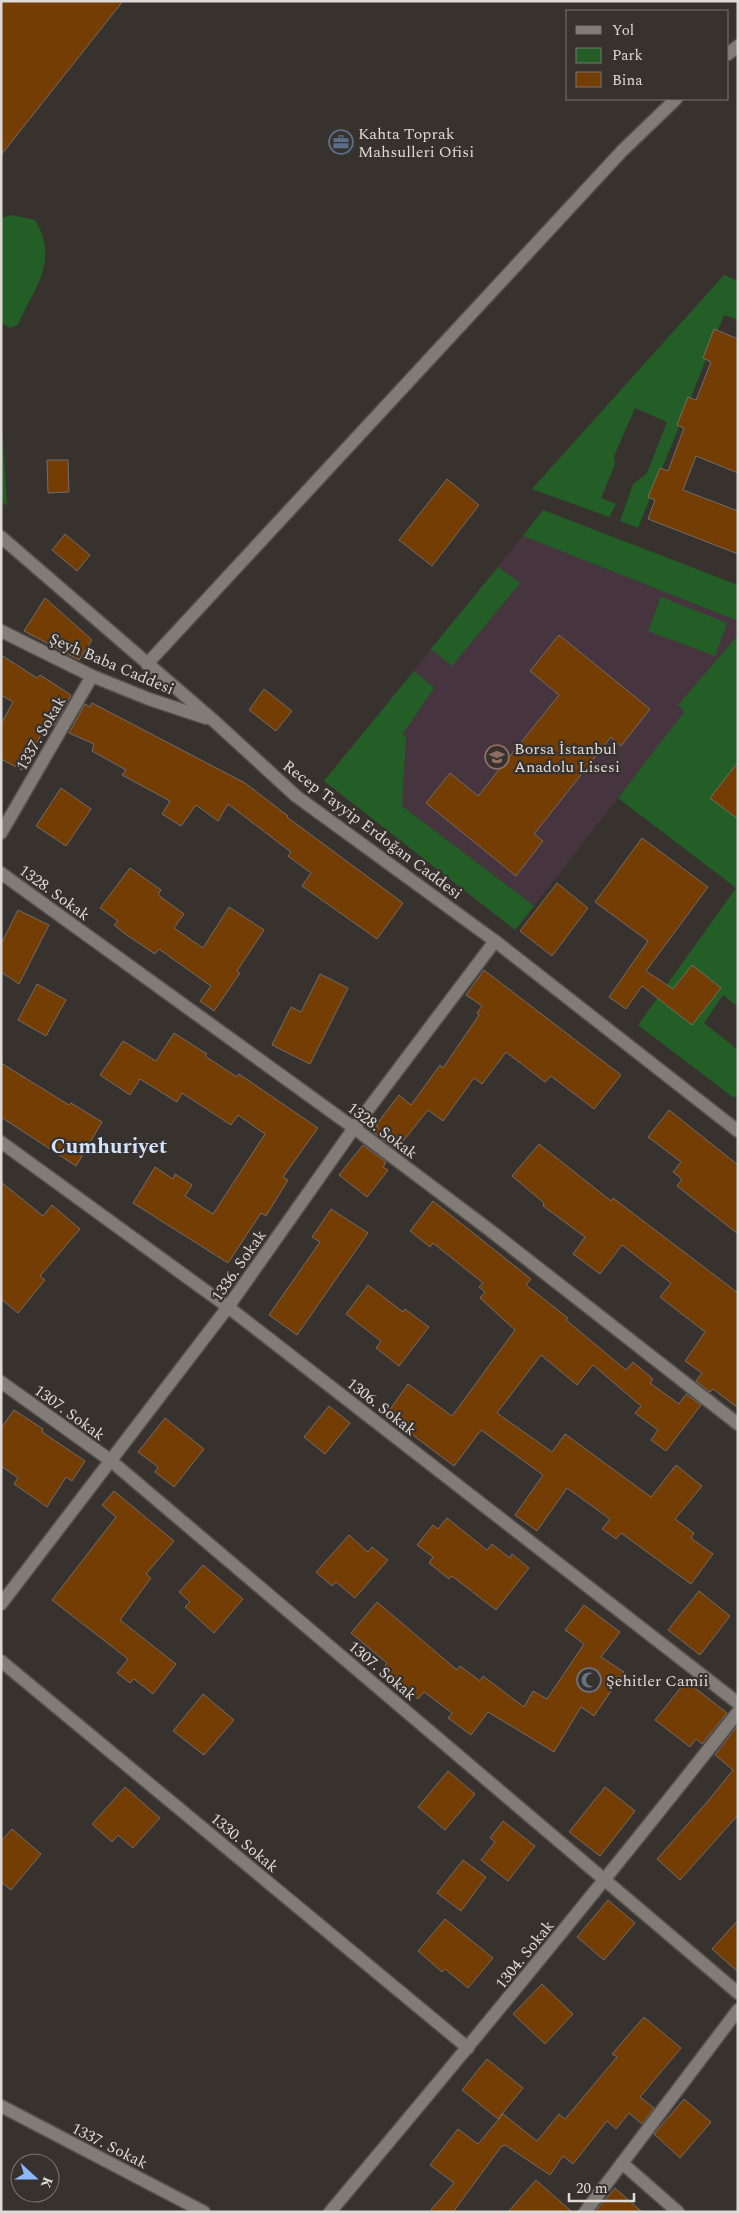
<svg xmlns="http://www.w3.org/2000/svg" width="739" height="2213" font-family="Spectral,serif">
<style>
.education{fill:#46353f}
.green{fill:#225e26}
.building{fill:#743d04;stroke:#736c68}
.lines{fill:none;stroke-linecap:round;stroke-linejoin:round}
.minor-casing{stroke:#54504c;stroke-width:15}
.tertiary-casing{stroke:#54504c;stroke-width:15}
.minor{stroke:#827c77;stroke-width:12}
.tertiary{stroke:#827c77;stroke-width:12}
.labels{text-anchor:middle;stroke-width:4.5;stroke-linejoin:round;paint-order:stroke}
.poi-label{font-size:16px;fill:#dedad8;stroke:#38322e;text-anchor:start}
.street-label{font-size:16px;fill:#dedad8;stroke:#38322e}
.district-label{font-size:21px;font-weight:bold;fill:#d2e3fd;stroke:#38322e}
</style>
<rect width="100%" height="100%" fill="#38322e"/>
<!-- education -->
<polygon class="education" points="523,536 738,621 738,635 679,705 685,712 515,930 324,781"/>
<!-- green -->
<g class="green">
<path d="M12 215 35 220C38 226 42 232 43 238 53 268 29 298 18 325L10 328 1 322V218Z"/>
<polygon points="724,275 738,281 738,320 724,315 638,528 620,521 633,484 646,474 649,468 667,422 635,408 614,456 615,464 601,498 616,504 609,517 532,489"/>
<polygon points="1,433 3,439 7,506 1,501"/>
<polygon points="543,510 738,585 738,621 523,536"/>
<polygon points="498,567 520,583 452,666 431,649"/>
<polygon points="661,597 727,623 715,656 648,631"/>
<polygon points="738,635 738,1007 723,995 704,1023 738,1050 738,1093 734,1098 638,1025 736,888 618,798 684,712 678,705"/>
<polygon points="414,671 434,688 402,735 406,735 402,806 534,906 515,930 324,781"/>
</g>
<!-- building -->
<g class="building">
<polygon points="1,1 123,1 1,155"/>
<polygon points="714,329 738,339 738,473 696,456 683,490 738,511 738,554 648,519 655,500 648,497 660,468 668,471 684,428 677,425 688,397 696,400 711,362 703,358"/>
<polygon points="47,460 68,460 69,492 48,493"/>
<polygon points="447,479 479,505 432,566 399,540"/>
<polygon points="65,534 90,555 77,571 52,550"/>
<polygon points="45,598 92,640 79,660 24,631"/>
<polygon points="559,635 650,709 621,746 611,737 534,834 543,841 516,876 426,803 450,773 478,796 559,695 530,671"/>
<polygon points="1,655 37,678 40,675 71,695 54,726 47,724 22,770 1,759 1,724 13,702 1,695"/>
<polygon points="264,689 292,711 276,731 249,710"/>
<polygon points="92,703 245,783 288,816 287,817 403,903 377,939 302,886 311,873 288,856 291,852 228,804 218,821 196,805 181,826 162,814 170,801 122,775 126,770 92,751 94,744 69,733 85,704 90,707"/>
<polygon points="738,762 738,819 710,798"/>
<polygon points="61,788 91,809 66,846 36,826"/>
<polygon points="642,838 708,887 646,971 673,989 692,965 721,988 692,1025 642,986 626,1009 609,997 648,941 595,902"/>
<polygon points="130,868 161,890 158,895 184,914 174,928 203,948 229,907 264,930 237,971 240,973 214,1011 200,1001 211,986 159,949 155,954 128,936 114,925 118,921 100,908"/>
<polygon points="557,883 588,908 552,956 520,931"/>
<polygon points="18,910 49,925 19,984 1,972 1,944"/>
<polygon points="484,970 621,1075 594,1109 551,1076 545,1082 506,1052 482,1084 474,1078 443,1121 428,1110 396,1150 373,1132 378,1126 376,1125 399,1095 411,1105 440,1065 443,1068 479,1015 477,1013 482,1006 466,995"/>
<polygon points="320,974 348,988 310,1064 272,1045 291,1007 301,1012"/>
<polygon points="37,984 66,1000 46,1036 18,1020"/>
<polygon points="174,1033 207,1054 205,1056 237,1077 239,1074 318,1128 283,1177 288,1180 266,1216 261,1213 228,1263 133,1203 155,1167 173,1179 175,1174 192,1185 185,1196 213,1214 265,1134 238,1115 231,1125 182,1093 177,1102 140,1079 130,1095 100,1075 123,1041 156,1061"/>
<polygon points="1,1063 69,1105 71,1103 102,1122 76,1166 1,1117"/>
<polygon points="669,1110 738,1165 738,1234 677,1186 682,1179 673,1172 681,1162 648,1137"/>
<polygon points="539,1144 611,1201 613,1198 738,1293 738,1408 713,1389 710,1392 696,1381 702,1373 685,1361 705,1332 660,1297 671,1283 622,1245 600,1274 573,1254 585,1237 543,1206 544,1203 512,1176"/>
<polygon points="363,1145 386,1162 383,1167 388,1170 367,1197 339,1175"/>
<polygon points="1,1182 43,1216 52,1205 80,1229 40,1276 45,1280 18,1313 1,1299"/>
<polygon points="433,1201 531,1279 526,1285 568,1318 566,1320 626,1370 633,1362 653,1379 650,1383 679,1404 686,1394 701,1405 666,1451 651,1440 658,1430 635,1413 641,1406 593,1365 577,1385 541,1355 497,1413 552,1452 565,1434 651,1497 676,1465 702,1486 675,1519 694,1533 691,1538 713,1554 691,1584 621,1533 616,1539 602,1529 610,1519 567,1488 537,1531 515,1515 543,1475 481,1430 454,1466 386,1415 408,1384 452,1416 515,1330 480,1298 485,1292 479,1287 483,1283 433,1243 430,1247 410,1231"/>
<polygon points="331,1209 368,1233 297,1335 269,1315 320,1242 312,1237"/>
<polygon points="368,1285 403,1312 405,1309 429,1327 399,1366 376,1348 381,1341 346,1314"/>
<polygon points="329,1406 350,1423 325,1454 304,1437"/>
<polygon points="14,1410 43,1429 42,1432 85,1461 72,1481 66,1477 47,1507 14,1484 18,1478 1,1466 1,1428"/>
<polygon points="165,1418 204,1449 174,1487 155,1472 158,1467 138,1452"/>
<polygon points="114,1491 174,1541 146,1574 151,1578 120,1620 176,1664 153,1694 134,1679 130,1683 117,1673 128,1659 52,1600 116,1517 102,1505"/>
<polygon points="447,1518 487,1550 492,1544 510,1558 512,1554 529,1568 496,1610 452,1576 449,1579 429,1563 433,1557 417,1545 433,1525 438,1529"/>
<polygon points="349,1535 368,1552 372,1547 388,1560 355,1598 336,1582 332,1586 316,1572"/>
<polygon points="203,1565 243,1599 214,1633 185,1607 190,1602 179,1592"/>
<polygon points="699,1591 730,1616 700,1655 668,1630"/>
<polygon points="377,1602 457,1670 460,1666 480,1681 483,1676 524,1707 533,1691 547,1699 584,1644 565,1630 584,1605 620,1632 601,1657 624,1672 594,1716 581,1707 554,1752 488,1712 471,1735 448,1718 452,1713 424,1692 418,1699 383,1668 387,1663 351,1633"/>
<polygon points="686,1681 727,1713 702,1744 696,1739 690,1747 655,1720"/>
<polygon points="203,1694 234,1720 204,1755 173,1731"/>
<polygon points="738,1725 738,1815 680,1880 657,1859 708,1801 733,1770 715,1755"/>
<polygon points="448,1771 475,1794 445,1830 418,1807"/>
<polygon points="125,1787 160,1818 133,1848 118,1835 112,1842 92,1824"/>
<polygon points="605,1787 635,1811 600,1856 569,1832"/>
<polygon points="503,1821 535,1846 508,1881 481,1860 495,1842 490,1838"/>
<polygon points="12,1829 41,1854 11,1890 1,1882 1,1841"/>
<polygon points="463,1860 486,1877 461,1911 437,1893"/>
<polygon points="608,1900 635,1923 604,1960 577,1937"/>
<polygon points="445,1919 493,1958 468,1988 445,1969 442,1972 418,1951"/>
<polygon points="738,1920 738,1972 712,1949"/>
<polygon points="542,1984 573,2014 545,2044 513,2014"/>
<polygon points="644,2017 681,2048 640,2097 654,2108 642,2124 629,2113 616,2129 607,2121 573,2164 563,2156 550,2175 505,2145 501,2147 453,2212 429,2212 454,2183 430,2165 458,2129 478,2144 503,2114 537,2141 559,2114 565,2119 617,2057 612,2054"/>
<polygon points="487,2059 523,2088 498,2119 462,2090"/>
<polygon points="684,2099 711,2122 680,2158 654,2134"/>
<polygon points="536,2180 572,2212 508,2212"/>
<polygon points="615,2188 642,2212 595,2212"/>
</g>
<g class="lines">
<!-- minor casing -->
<g class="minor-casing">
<g id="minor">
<polyline points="728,54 738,46"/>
<polyline points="147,664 622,151 676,99"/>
<polyline points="1,833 92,676"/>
<polyline points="1,873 354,1128 487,1228 738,1424"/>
<polyline points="1,1142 228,1307 738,1703"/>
<polyline points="1,1382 110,1460 738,1993"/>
<polyline points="1,1604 228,1307 354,1128 495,941"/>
<polyline points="1,1661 468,2048"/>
<polyline points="1,2106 204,2212"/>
<polyline points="622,2163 678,2212"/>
<path d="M330 2212C469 2047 605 1881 738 1712"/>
<polyline points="585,2212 738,2010"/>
</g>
</g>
<!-- tertiary casing -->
<g class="tertiary-casing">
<g id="tertiary">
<polyline points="1,537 213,720 296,796 495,941 738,1131"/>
<polyline points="1,631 92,676 149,699 206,718"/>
</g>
</g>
<!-- minor -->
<use href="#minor" class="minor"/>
<!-- tertiary -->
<use href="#tertiary" class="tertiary"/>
</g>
<!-- icons -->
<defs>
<g id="office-ring" transform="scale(1.25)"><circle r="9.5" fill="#38322e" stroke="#5c6f8a" stroke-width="1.5"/><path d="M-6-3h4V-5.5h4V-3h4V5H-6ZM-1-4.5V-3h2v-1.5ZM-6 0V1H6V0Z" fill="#5c6f8a"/></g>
<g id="school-ring" transform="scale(1.25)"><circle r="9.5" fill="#38322e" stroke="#8d6e63" stroke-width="1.5"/><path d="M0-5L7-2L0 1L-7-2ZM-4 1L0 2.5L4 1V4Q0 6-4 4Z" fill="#8d6e63"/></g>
<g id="mosque-ring" transform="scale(1.25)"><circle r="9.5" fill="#38322e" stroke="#6b7280" stroke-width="1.5"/><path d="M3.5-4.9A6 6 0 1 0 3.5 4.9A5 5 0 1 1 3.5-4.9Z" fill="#6b7280"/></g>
</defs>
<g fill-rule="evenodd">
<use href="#office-ring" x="341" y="142"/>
<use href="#school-ring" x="497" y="757"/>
<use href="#mosque-ring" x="589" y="1680"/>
</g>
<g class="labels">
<!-- poi labels -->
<g class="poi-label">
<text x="358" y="139">Kahta Toprak<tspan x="358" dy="18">Mahsulleri Ofisi</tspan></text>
<text x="514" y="754">Borsa İstanbul<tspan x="514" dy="18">Anadolu Lisesi</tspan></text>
<text x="606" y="1686">Şehitler Camii</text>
</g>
<!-- street labels -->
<g class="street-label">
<text transform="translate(112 663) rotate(23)" y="6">Şeyh Baba Caddesi</text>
<text transform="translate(40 733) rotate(-60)" y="6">1337. Sokak</text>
<text transform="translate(373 829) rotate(37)" y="6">Recep Tayyip Erdoğan Caddesi</text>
<text transform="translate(55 892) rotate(36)" y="6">1328. Sokak</text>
<text transform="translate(383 1130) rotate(37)" y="6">1328. Sokak</text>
<text transform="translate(238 1265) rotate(-55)" y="6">1336. Sokak</text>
<text transform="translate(382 1406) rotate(38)" y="6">1306. Sokak</text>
<text transform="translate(70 1412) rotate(36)" y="6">1307. Sokak</text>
<text transform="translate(383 1670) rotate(40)" y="6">1307. Sokak</text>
<text transform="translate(245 1842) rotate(40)" y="6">1330. Sokak</text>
<text transform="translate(524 1954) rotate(-51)" y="6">1304. Sokak</text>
<text transform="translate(110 2145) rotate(27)" y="6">1337. Sokak</text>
</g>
<!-- district labels -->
<g class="district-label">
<text x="109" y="1153">Cumhuriyet</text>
</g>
</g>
<!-- border -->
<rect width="739" height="2213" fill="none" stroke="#dedad8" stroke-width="5"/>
<!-- legend -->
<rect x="566" y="10" width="162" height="90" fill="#38322e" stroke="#7a7572"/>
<rect x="576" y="26" width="25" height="8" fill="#827c77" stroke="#7a7572"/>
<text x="612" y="35" font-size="15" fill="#dedad8">Yol</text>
<rect x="576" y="48" width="25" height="15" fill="#225e26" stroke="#7a7572"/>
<text x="612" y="60" font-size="15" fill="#dedad8">Park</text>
<rect x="576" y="72" width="25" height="15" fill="#743d04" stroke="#7a7572"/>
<text x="612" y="85" font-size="15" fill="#dedad8">Bina</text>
<!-- north arrow -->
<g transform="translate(35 2178) rotate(111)"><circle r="24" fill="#38322e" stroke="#7a7572"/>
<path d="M0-4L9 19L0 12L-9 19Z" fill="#8db9fc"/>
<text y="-8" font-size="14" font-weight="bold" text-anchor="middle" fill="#dedad8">K</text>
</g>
<!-- scale -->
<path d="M569 2193v8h65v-8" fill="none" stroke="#dedad8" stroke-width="2.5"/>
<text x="576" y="2193" font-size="15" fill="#dedad8" stroke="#38322e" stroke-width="4" paint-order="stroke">20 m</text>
</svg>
